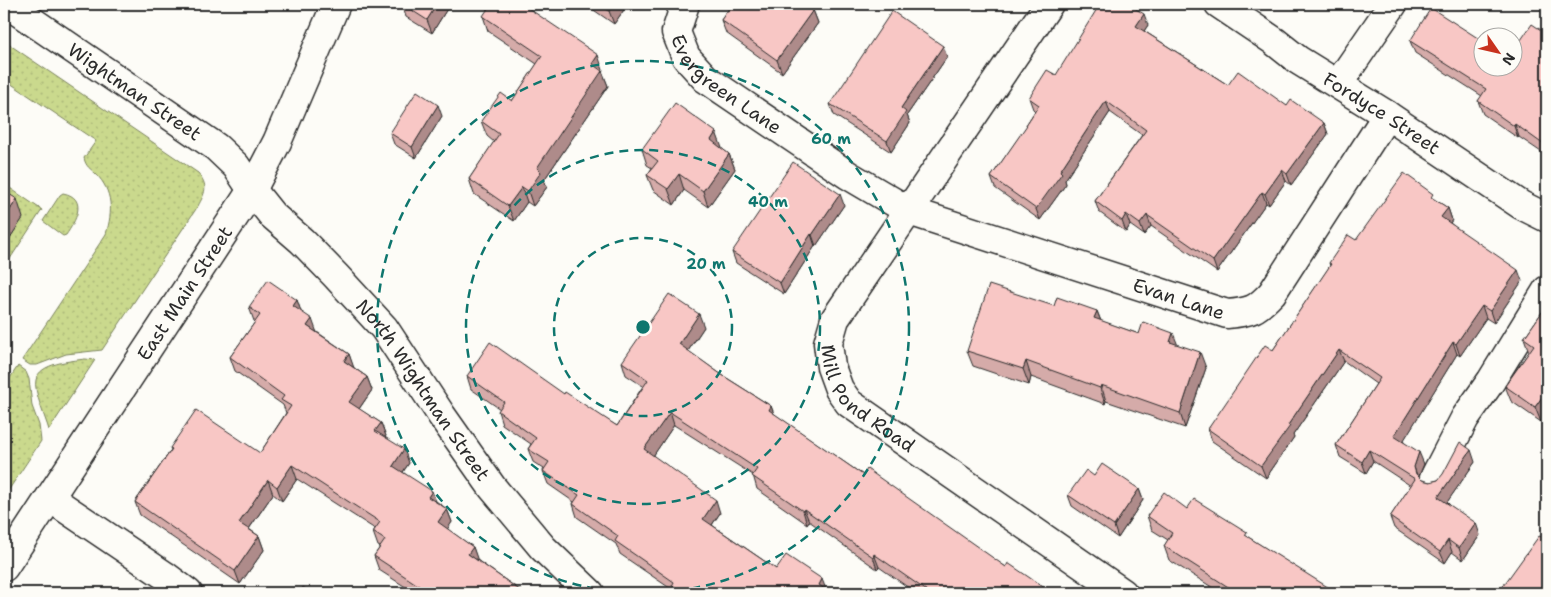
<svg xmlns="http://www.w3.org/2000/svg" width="1551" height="597" font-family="'Shantell Sans',sans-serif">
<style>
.grass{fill:url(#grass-dots);stroke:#7a825c}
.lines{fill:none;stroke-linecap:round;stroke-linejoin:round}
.minor-casing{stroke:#2b2b2b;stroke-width:31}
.minor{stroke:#fdfcf7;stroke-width:28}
.wall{fill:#d5aba9;stroke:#2b2b2b}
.shaded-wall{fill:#ae8b8a;stroke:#2b2b2b}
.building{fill:#f8c7c5;stroke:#2b2b2b}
.ring{fill:none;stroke:#0f766e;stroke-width:2.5;stroke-dasharray:9 6}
.labels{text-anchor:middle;stroke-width:4;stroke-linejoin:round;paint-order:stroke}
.street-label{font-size:19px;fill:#2b2b2b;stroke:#fdfcf7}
.centre{fill:#0f766e;stroke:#fdfcf7;stroke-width:2.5}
.ring-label{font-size:15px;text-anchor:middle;font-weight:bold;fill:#0f766e;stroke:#fdfcf7;stroke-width:4;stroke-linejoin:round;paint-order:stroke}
</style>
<defs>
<pattern id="grass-dots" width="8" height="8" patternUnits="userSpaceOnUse" patternTransform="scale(1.25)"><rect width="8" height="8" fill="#cad98d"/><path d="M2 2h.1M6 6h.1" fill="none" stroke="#aeba7a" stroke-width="1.8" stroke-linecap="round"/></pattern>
</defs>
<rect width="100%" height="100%" fill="#fdfcf7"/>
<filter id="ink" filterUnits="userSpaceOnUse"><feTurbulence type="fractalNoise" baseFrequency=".02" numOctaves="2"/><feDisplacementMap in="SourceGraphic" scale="10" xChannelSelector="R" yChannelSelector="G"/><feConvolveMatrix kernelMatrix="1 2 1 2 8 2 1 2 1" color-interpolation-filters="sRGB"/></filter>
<g filter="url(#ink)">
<!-- grass -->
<g class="grass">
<path d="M4 41 198 173C209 186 205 193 198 206L102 350 66 354 37 365H30L22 360 106 234C113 212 113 191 96 174 90 168 86 167 84 158L96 141 4 79Z"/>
<polygon points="4,184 42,210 4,268 4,247 23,218 4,205"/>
<path d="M63 193C89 198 75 222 66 235L63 236 43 221 60 195Z"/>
<path d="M85 359 95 360 49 430C46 419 33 390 36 380 39 363 71 361 85 359Z"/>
<polygon points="18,366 26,372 29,379 32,406 39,425 41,441 4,497 4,387"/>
</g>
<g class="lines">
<!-- minor casing -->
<g class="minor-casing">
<g id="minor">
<path id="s1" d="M7 4 216 147 236 166 252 190 272 215 302 241 336 276 384 328 442 416 492 487 543 548 590 593"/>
<path id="s2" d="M685 4 676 32 686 57 706 79 848 175 909 211 1227 314C1251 312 1256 310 1272 293L1387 115"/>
<path id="s3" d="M1049 4 835 319 828 343 831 367 839 389 849 403 1123 593"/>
<path id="s4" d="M1219 4 1274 41 1298 60 1387 115 1521 205 1547 218"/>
<polyline points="1338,84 1393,4"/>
<polyline points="1434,478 1465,418 1491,381 1547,290"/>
<polyline points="50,498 164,575 188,593"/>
<path id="s5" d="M4 567 252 190 277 142 336 4"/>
</g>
</g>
<!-- minor -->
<use href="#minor" class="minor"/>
</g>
<!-- wall -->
<g class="wall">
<polygon points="402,4 450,4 432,33 406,17"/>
<polygon points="585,4 628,4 614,24"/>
<polygon points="732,4 806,4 805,4 813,10 818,23 782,73 726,33 721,20"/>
<polygon points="483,16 603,70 602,71 608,86 544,180 547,187 533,206 527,202 514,221 474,194 469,179 494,142 487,136 481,121 512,101 537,64 488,31"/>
<polygon points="1148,25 1144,31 1228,85 1287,106 1324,123 1328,134 1291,185 1286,181 1269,205 1266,203 1217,272 1151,226 1144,235 1130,225 1126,232 1099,212 1095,201 1142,135 1110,112 1065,180 1066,184 1040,220 995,188 991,177 1027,126 1026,125 1035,111 1033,109 1029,98 1056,75"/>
<polygon points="1547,34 1547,156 1519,137 1518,138 1483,114 1478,101 1482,96 1415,53 1410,41 1514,68"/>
<polygon points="947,57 907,115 910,123 891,152 834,115 830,104"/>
<polygon points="442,116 416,158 394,144 390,133"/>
<polygon points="716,132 721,148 729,154 735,169 708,207 684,190 674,205 653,190 647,175 652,168 647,165 642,149"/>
<polygon points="1435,200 1448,208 1452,220 1450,223 1522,281 1494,323 1486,318 1460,356 1457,354 1403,441 1424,464 1419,477 1422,480 1430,482 1438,480 1475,462 1447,502 1480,535 1463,560 1452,552 1445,563 1394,528 1390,517 1411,486 1373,461 1366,473 1340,457 1336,445 1376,384 1344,361 1293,435 1294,437 1266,478 1212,441 1208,429 1273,350 1330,266 1329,263 1356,240"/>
<polygon points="844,205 816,246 815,246 784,294 736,263 732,252"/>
<polygon points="297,300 301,312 317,332 349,354 353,367 367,377 372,390 359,409 381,423 386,436 385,437 409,463 403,472 436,501 447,509 452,522 447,529 473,547 477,560 521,591 522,593 415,593 379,570 374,556 380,547 378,546 373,532 375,529 297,479 282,501 273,494 249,529 259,536 264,550 240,584 140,515 135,502 171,450 170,448 260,453 286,413 283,405 235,371 230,357 255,322 254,321 249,307"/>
<polygon points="1547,305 1547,413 1541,422 1511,401 1505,386 1529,352 1524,338"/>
<polygon points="1054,306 1097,311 1101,321 1139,334 1177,345 1206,368 1185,428 1106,401 1105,404 1031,377 1029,385 973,366 967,351"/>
<polygon points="704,327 688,351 722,375 771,406 774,414 863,475 1006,567 1052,593 916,593 879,567 877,569 809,521 807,524 757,489 753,475 674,425 653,456 720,513 712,525 776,569 827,590 830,593 674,593 674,591 620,554 616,544 577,517 573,504 574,502 548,484 543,471 544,469 533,462 528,449 531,444 502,424 498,411 500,409 471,389 467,376 564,394 617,426 643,386 626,375 622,362"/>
<polygon points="1094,476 1139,489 1143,500 1118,538 1072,506 1068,495"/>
<polygon points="1187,509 1248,537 1335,593 1221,593 1169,560 1164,546 1168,540 1152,530 1147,516"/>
</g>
<!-- shaded-wall -->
<g class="shaded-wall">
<polygon points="437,4 450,4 432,33 427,20"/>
<polygon points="614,4 628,4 614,24 609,11"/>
<polygon points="813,10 818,23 782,73 777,60"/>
<polygon points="1144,14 1148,25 1140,37 1136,26"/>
<polygon points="943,46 947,57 907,115 910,123 891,152 887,141 901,108"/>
<polygon points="598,55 603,70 601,73 602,71 608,86 544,180 547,187 533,206 528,191 537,168 592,64"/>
<polygon points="1106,101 1110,112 1065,180 1066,184 1040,220 1036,209 1060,171"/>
<polygon points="438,105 442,116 416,158 412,147"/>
<polygon points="1324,123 1328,134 1291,185 1287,174"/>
<polygon points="1515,124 1519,137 1518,138 1514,126"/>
<polygon points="716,132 722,148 716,156 711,140"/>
<polygon points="729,154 735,169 708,207 703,191"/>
<polygon points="1282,170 1286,181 1269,205 1265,194"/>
<polygon points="679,174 684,190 674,205 668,189"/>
<polygon points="522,187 527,202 514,221 508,206"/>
<polygon points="1262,192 1266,203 1217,272 1213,261"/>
<polygon points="840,194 844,205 816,246 812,235"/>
<polygon points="17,199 23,218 4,247 4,219"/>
<polygon points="1448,208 1452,220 1446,229 1441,217"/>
<polygon points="1126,214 1130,225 1126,232 1122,221"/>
<polygon points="1147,215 1151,226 1144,235 1140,224"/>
<polygon points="811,234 815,246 784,294 780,283"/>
<polygon points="1518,270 1522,281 1494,323 1490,311"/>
<polygon points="297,300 302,314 293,306"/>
<polygon points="1482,306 1486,318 1460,356 1456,344"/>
<polygon points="1097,311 1103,327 1094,318"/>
<polygon points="699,314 704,327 684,357 679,344"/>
<polygon points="312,319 317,333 307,326"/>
<polygon points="1173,333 1179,348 1170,342"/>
<polygon points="1453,342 1457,354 1399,448 1394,436"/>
<polygon points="1339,350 1344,361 1293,435 1294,437 1266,478 1261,466 1288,425"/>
<polygon points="1200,352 1206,368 1185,428 1180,413"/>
<polygon points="349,354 354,368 344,361"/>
<polygon points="1026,361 1031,377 1029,385 1023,369"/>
<polygon points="367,377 372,390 354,416 349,402"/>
<polygon points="1101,385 1106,401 1105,404 1100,388"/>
<polygon points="1547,390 1547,413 1541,422 1535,407"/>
<polygon points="771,406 776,419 769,410"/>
<polygon points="670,412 674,425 649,462 644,449"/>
<polygon points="381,423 386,436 380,444 375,431"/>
<polygon points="404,449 409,463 398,479 393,466"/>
<polygon points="1369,450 1373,461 1366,473 1362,462"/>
<polygon points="1471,450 1475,462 1443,508 1438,497"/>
<polygon points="1419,452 1424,464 1418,478 1421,486 1414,467"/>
<polygon points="292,465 297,479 282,501 277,487"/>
<polygon points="268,480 273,494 244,536 239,523"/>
<polygon points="1139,489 1143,500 1118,538 1114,526"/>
<polygon points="432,491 437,504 428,497"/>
<polygon points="716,500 720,513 707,532 703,519"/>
<polygon points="447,509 452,522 443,536 438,522"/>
<polygon points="804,509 809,521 807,524 803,511"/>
<polygon points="1476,523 1480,535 1463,560 1459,548"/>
<polygon points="259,536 264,550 240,584 235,571"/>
<polygon points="1448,540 1452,552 1445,563 1440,552"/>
<polygon points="473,547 478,561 468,554"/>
<polygon points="874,554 879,567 877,569 873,557"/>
<polygon points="822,579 827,592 819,585"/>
</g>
<!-- building -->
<g class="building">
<polygon points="402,4 437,4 427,20"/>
<polygon points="491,4 522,4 598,55 592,64 602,71 537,168 541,172 528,191 522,187 508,206 469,179 499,134 481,121 501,93 512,101 542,56 483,16"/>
<polygon points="599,4 614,4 609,11"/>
<polygon points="732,4 804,4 813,10 777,60 721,20"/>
<polygon points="1100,4 1128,4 1144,14 1136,26 1228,85 1238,71 1287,106 1291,100 1324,123 1287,174 1282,170 1265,194 1262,192 1213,261 1147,215 1140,224 1126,214 1122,221 1095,201 1146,130 1106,101 1060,171 1062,173 1036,209 991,177 1027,125 1026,125 1039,105 1029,98 1047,70 1056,75"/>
<polygon points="1431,8 1484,42 1484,68 1514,68 1514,50 1532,24 1547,34 1547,147 1515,124 1514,126 1478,101 1486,89 1410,41"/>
<polygon points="892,11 943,46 901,108 906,112 887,141 830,104"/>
<polygon points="417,91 438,105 412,147 390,133"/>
<polygon points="675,103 716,132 711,140 729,154 703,191 679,174 668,189 647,175 658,161 642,149"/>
<polygon points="793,162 840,194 812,235 811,234 780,283 732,252"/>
<polygon points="1404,173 1433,194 1431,197 1448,208 1441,217 1518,270 1490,311 1482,306 1456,344 1453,342 1394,436 1419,452 1414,467 1416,474 1422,480 1430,482 1438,480 1443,474 1460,442 1471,450 1438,497 1476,523 1459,548 1448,540 1440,552 1390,517 1415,479 1369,450 1362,462 1336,445 1380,378 1339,350 1288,425 1290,426 1261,466 1208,429 1265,345 1273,350 1331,264 1329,263 1348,235 1356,240"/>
<polygon points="4,191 17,199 4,219"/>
<polygon points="268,280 297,300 293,306 312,319 307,326 349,354 344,361 367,377 349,402 381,423 375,431 404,449 393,466 432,491 428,497 447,509 438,522 473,547 468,554 521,591 520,593 422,593 418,590 421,587 374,556 385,540 373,532 380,522 292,465 277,487 268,480 239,523 259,536 235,571 135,502 172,449 170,448 196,410 260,453 291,406 281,400 284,396 230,357 260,315 249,307"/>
<polygon points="989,285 1054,306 1057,297 1097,311 1094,318 1139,334 1143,322 1173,333 1170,342 1200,352 1180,413 1101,385 1100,388 1026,361 1023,369 967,351"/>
<polygon points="669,294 699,314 679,344 722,375 771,406 769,410 863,475 867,469 1006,567 1008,563 1052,593 930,593 874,554 873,557 804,509 803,511 752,476 757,469 670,412 644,449 716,500 703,519 776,569 786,555 822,579 819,585 830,593 683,593 672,586 674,582 615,541 618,536 573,504 579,495 543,471 549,462 528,449 536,438 498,411 504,402 467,376 490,342 564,394 565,392 617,426 648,380 622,362"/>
<polygon points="1547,305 1547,390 1535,407 1505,386 1534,345 1524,338"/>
<polygon points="1102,464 1139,489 1114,526 1068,495 1086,470 1094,476"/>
<polygon points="1164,492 1187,509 1194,499 1247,532 1245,535 1334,591 1333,593 1231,593 1233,590 1164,546 1172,533 1147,516"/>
<polygon points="1547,527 1547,593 1498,593 1539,536 1541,537"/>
<polygon points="303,587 312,593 299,593"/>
<polygon points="93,590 98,593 91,593"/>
</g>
</g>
<!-- distance rings -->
<g class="ring">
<circle cx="643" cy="327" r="89"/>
<circle cx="643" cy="327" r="177"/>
<circle cx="643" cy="327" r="266"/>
</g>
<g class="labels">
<!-- street labels -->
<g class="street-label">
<text dy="7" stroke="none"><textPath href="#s2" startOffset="104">Evergreen Lane</textPath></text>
<text dy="7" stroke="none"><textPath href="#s1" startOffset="155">Wightman Street</textPath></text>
<text dy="7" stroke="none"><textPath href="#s4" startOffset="196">Fordyce Street</textPath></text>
<text dy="7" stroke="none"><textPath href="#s5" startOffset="328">East Main Street</textPath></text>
<text dy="7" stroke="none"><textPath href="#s2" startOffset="612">Evan Lane</textPath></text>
<text dy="7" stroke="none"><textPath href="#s1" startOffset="574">North Wightman Street</textPath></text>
<text dy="7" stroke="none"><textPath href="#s3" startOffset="478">Mill Pond Road</textPath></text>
</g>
</g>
<circle cx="643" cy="327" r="8" class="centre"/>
<g class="ring-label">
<text x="831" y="144">60 m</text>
<text x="768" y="207">40 m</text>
<text x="706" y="269">20 m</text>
</g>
<!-- margin -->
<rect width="1551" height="597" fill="none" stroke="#fdfcf7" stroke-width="20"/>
<rect x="10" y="10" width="1531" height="577" fill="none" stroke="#2b2b2b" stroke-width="2" filter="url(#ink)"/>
<!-- north arrow -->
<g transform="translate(1498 52) rotate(124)"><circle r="24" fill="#fdfcf7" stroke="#a9a8a5"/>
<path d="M0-4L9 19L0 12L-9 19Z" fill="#c8321e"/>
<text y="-8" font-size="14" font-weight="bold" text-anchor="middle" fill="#2b2b2b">N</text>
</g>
</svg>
